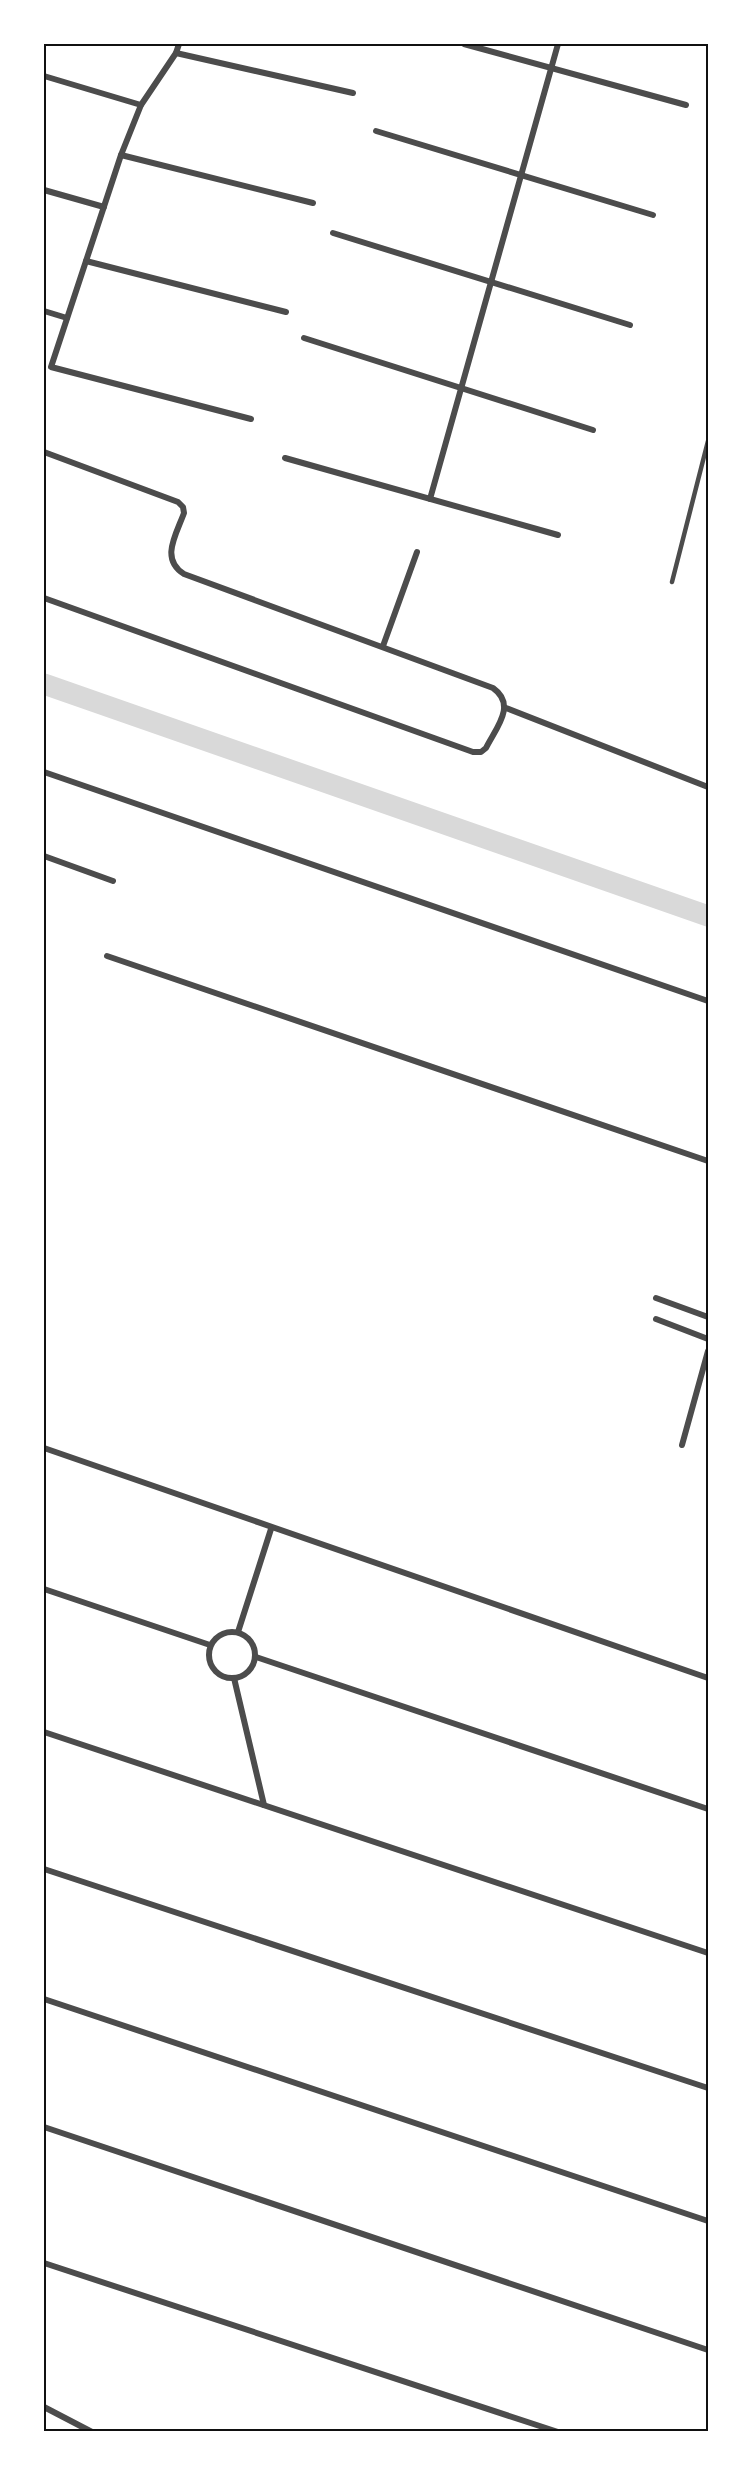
<svg xmlns="http://www.w3.org/2000/svg" width="752" height="2475" font-family="'Titillium Web',sans-serif">
<style>
.lines{fill:none;stroke-linecap:round;stroke-linejoin:round}
.canal{stroke:#d9d9d9;stroke-width:21}
.service{stroke:#4c4c4c;stroke-width:4.5}
.minor{stroke:#4c4c4c;stroke-width:6}
.neatline{fill:none;stroke:#111;stroke-width:2}
</style>
<rect width="100%" height="100%" fill="#fff"/>
<g class="lines">
<!-- canal -->
<polyline class="canal" points="44,684 708,916"/>
<!-- service -->
<polyline class="service" points="672,582 708,441"/>
<!-- minor -->
<g class="minor">
<polyline points="179,44 176,53 141,105 121,155 51,367 251,419"/>
<polyline points="464,44 686,105"/>
<polyline points="176,53 353,93"/>
<polyline points="44,76 141,105"/>
<polyline points="376,131 653,215"/>
<polyline points="121,155 313,203"/>
<polyline points="44,190 104,207"/>
<polyline points="333,233 630,325"/>
<polyline points="86,261 286,312"/>
<polyline points="44,311 67,318"/>
<polyline points="304,338 593,430"/>
<path d="M44 452 178 502 183 507 184 513C176 535 160 559 184 574L493 688C517 705 496 728 486 748L481 752H473L44 598"/>
<polyline points="285,458 558,535"/>
<polyline points="430,499 558,44"/>
<polyline points="383,646 417,552"/>
<polyline points="506,708 708,787"/>
<polyline points="44,772 708,1001"/>
<polyline points="44,856 113,881"/>
<polyline points="107,956 708,1161"/>
<polyline points="656,1298 708,1317"/>
<polyline points="656,1319 708,1339"/>
<polyline points="682,1445 708,1351"/>
<polyline points="44,1448 708,1678"/>
<polyline points="44,1589 210,1645"/>
<circle cx="232" cy="1655" r="23"/>
<polyline points="238,1632 271,1529"/>
<polyline points="256,1657 708,1809"/>
<polyline points="234,1678 264,1805"/>
<polyline points="44,1732 708,1953"/>
<polyline points="44,1869 708,2088"/>
<polyline points="44,1999 708,2221"/>
<polyline points="44,2127 708,2350"/>
<polyline points="44,2263 558,2432"/>
<polyline points="44,2407 92,2432"/>
</g>
</g>
<!-- border -->
<rect width="752" height="2475" fill="none" stroke="#ffffff" stroke-width="90"/>
<rect x="45" y="45" width="662" height="2385" class="neatline"/>
</svg>
